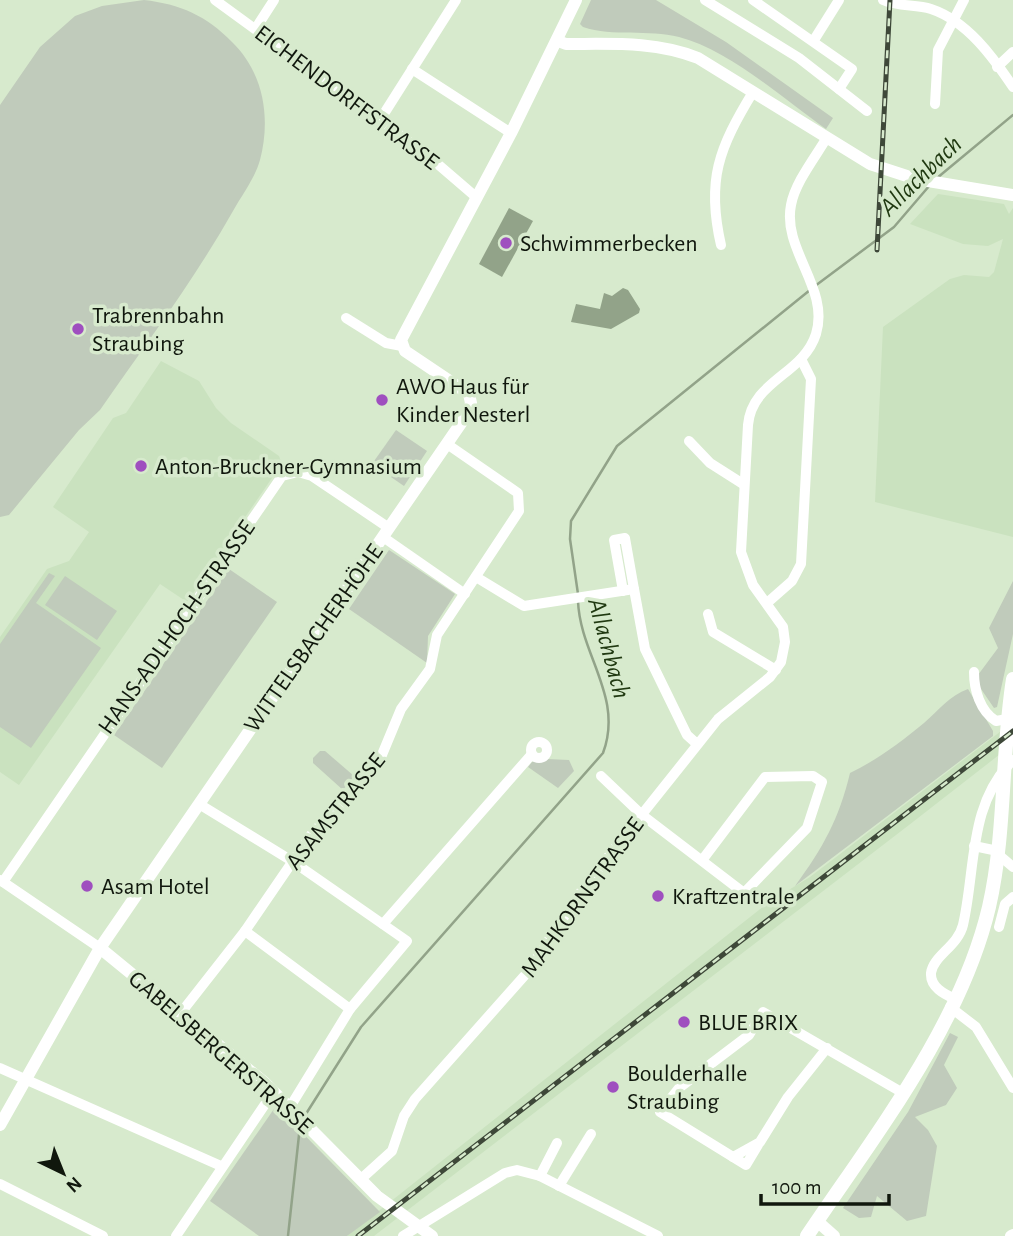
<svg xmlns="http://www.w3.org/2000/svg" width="1013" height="1236" font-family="'Alegreya Sans',sans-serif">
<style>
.built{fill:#cae2bf}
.green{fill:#c0cbbb}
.water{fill:#92a389}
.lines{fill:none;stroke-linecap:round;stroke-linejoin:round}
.stream{stroke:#92a389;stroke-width:2.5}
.minor{stroke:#fff;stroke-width:10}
.tertiary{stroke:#fff;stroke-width:12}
.secondary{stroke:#fff;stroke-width:14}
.rail-casing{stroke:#3e4839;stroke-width:5}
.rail{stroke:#d7eacd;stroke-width:2.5;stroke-dasharray:8;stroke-linecap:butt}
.poi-dot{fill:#9f4fbf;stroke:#d7eacd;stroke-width:2.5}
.labels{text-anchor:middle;stroke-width:7;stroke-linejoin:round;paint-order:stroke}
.street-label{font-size:24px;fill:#10170d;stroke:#d7eacd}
.poi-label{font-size:24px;fill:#10170d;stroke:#d7eacd;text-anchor:start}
.water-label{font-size:26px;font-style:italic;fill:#203911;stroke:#d7eacd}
</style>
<rect width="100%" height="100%" fill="#d7eacd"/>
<!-- built -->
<g class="built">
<polygon points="938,194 1004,204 1009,214 1013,208 1013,537 875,502 883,327 950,279 964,275 989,277 994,272 1003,239 988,246 963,244 910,224"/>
<polygon points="161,361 199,381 216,408 231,423 279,456 284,470 274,475 187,602 160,584 19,785 0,772 0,637 47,569 69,561 89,532 53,507 113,418 126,413"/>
<polygon points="1013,722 1013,744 909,825 374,1236 347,1236 769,902 810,877"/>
</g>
<!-- green -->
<g class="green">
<path d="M144 0C180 4 207 16 232 42 264 73 271 118 260 160 255 178 242 195 233 211 194 280 146 344 100 410L79 430 9 515 0 517V105L40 47 75 16 102 6Z"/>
<path d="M591 0H656L726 42 833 118 826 129C784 99 729 50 679 37 648 29 613 37 583 27L580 24Z"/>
<polygon points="396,430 427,451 404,486 372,464"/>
<polygon points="389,550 455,594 428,636 427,663 349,609"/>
<polygon points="229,569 277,602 162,768 114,735"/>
<polygon points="49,573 55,576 36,603 101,648 31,748 0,727 0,644"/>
<polygon points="65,576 117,611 97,640 45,605"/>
<polygon points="1013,581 1013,634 997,707 994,708 979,686 978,675 998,648 989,628"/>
<path d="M968 689 993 731V736L795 886C823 848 839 819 850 773 877 760 901 742 924 723 938 711 950 695 968 689Z"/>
<polygon points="320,751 325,751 354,776 343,790 313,763 313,758"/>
<polygon points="547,759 569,760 574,771 558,788 528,767 532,762"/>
<polygon points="950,1033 958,1037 944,1065 957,1088 946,1105 915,1117 928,1130 937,1146 926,1216 907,1221 877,1196 871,1217 859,1218 843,1208 908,1112"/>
<polygon points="276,1106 380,1212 347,1236 259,1236 210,1201"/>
</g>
<!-- water -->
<g class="water">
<polygon points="509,208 533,221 502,277 479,264"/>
<polygon points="623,288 628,290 640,309 639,313 611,329 571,322 576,304 600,309 604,293 612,296"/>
</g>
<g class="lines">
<!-- stream -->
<g class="stream">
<polyline points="937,178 1013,115"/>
<polyline points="815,286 894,227 930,185"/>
<polyline points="578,594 570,539 571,521 617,446 810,290"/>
<path d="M304 1117 361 1027 603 753C624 697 580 655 578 601"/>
<polyline points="288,1236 300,1126"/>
</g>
<!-- minor -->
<g class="minor">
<polyline points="215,0 426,154 476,197"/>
<polyline points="705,0 799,58 867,111"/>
<polyline points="753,0 852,69 839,89"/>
<path d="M883 0C898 7 916 4 931 9 967 21 993 57 1013 87"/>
<polyline points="256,28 274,0"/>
<polyline points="814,40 839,0"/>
<polyline points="997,67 1013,52"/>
<polyline points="412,69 511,133"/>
<polyline points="935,104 938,50 964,0"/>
<polyline points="380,120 456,0"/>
<path d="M721 245C706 180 719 148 753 92"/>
<polyline points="346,318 386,343 402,346"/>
<polyline points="689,441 710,463 743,484"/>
<polyline points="383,537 465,594"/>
<polyline points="476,577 524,606 634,589 645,649 687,735 697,744"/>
<polyline points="623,591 614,540 625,538 634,589"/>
<polyline points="767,603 792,581 801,564 811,379 801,359"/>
<polyline points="708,614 713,632 776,670"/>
<path d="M974 672C974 690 980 711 996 721L1013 718"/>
<circle cx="539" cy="750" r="8"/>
<polyline points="601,776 642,815 744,893 807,828 822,782 813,776 765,777 703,859"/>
<polyline points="199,804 292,861 407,941 350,1009 290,1107"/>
<polyline points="974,846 993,850 1013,867"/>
<polyline points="0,880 100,948"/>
<polyline points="3,882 282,476 298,472 312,476 389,528"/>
<polyline points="383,924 532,754"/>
<polyline points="999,927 1005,904 1013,897"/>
<polyline points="245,931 350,1009"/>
<path d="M955 999C944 994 930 987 931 973 933 956 958 946 963 925 976 869 968 804 1013 760"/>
<polyline points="950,1007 976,1027 1013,1088"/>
<polyline points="180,1014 245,931 310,836 379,762 401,709 430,669 437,635 519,511 518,493 447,444"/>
<polyline points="827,1048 788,1097 760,1142 733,1157 660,1112 679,1088 749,1035 763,1012 903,1093"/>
<polyline points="0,1068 221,1166"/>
<polyline points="733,1157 746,1165 758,1145"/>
<polyline points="540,1176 557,1143"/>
<path d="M361 1179 392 1151 404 1116 415 1099 526 974 584 887 718 719 770 677 781 662 785 642 783 627 753 585 741 552 748 425C752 380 803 375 816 334 830 288 782 250 791 205 795 183 814 159 826 139"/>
<polyline points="0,1184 103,1236"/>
<polyline points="559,1186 591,1134"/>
<polyline points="176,1236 274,1091"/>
<polyline points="403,1236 505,1173 517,1170 540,1176 658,1236"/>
</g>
<!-- tertiary -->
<g class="tertiary">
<path d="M558 41 566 44C611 44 655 41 698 58L870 164 916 179 1013 195"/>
<polyline points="100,948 265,1083 377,1196 432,1236"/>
<polyline points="0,1125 100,948 468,413 471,403 469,394 405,351 401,340 511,133 576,0"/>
<polyline points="817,1221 834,1236"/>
<polyline points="1011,1236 1013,1235"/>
</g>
<!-- secondary -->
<path class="secondary" d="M807 1236C874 1136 961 1026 989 907 1006 833 1001 754 1013 679"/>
<!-- rail casing -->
<g class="rail-casing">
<g id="rail">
<polyline points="877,250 890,0"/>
<polyline points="358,1236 1013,731"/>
</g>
</g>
<!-- rail -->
<use href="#rail" class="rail"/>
</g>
<!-- markers -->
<g class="poi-dot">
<circle cx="506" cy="243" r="7"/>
<circle cx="78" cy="329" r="7"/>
<circle cx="382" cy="400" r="7"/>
<circle cx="141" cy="466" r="7"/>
<circle cx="87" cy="886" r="7"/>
<circle cx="658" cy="896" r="7"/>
<circle cx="684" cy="1022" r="7"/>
<circle cx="613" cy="1087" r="7"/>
</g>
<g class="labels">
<!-- street labels -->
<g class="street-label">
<text transform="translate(347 97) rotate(37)" y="8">EICHENDORFFSTRASSE</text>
<text transform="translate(176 627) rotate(-55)" y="8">HANS-ADLHOCH-STRASSE</text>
<text transform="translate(313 638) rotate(-55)" y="8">WITTELSBACHERHÖHE</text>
<text transform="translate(335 811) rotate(-51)" y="8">ASAMSTRASSE</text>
<text transform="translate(582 897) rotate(-54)" y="8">MAHKORNSTRASSE</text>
<text transform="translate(221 1052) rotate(41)" y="8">GABELSBERGERSTRASSE</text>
</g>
<!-- poi labels -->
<g class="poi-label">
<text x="520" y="251">Schwimmerbecken</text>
<text x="92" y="323">Trabrennbahn<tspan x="92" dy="28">Straubing</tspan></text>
<text x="396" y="394">AWO Haus für<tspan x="396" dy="28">Kinder Nesterl</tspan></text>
<text x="155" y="474">Anton-Bruckner-Gymnasium</text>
<text x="101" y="894">Asam Hotel</text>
<text x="672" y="904">Kraftzentrale</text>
<text x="698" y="1030">BLUE BRIX</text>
<text x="627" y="1081">Boulderhalle<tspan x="627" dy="28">Straubing</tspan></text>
</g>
<!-- water labels -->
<g class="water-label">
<text transform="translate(920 175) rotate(-44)" y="9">Allachbach</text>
<text transform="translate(610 648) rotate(75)" y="9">Allachbach</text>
</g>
</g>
<!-- north arrow -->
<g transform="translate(63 1173) rotate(137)" stroke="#d7eacd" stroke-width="5" paint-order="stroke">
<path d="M0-5L12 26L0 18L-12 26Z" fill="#10170d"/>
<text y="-10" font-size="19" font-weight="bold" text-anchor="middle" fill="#10170d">N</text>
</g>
<!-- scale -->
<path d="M761 1194v10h128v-10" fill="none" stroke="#10170d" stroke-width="3.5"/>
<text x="772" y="1194" font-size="21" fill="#10170d" stroke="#d7eacd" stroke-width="5" paint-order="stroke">100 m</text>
</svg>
